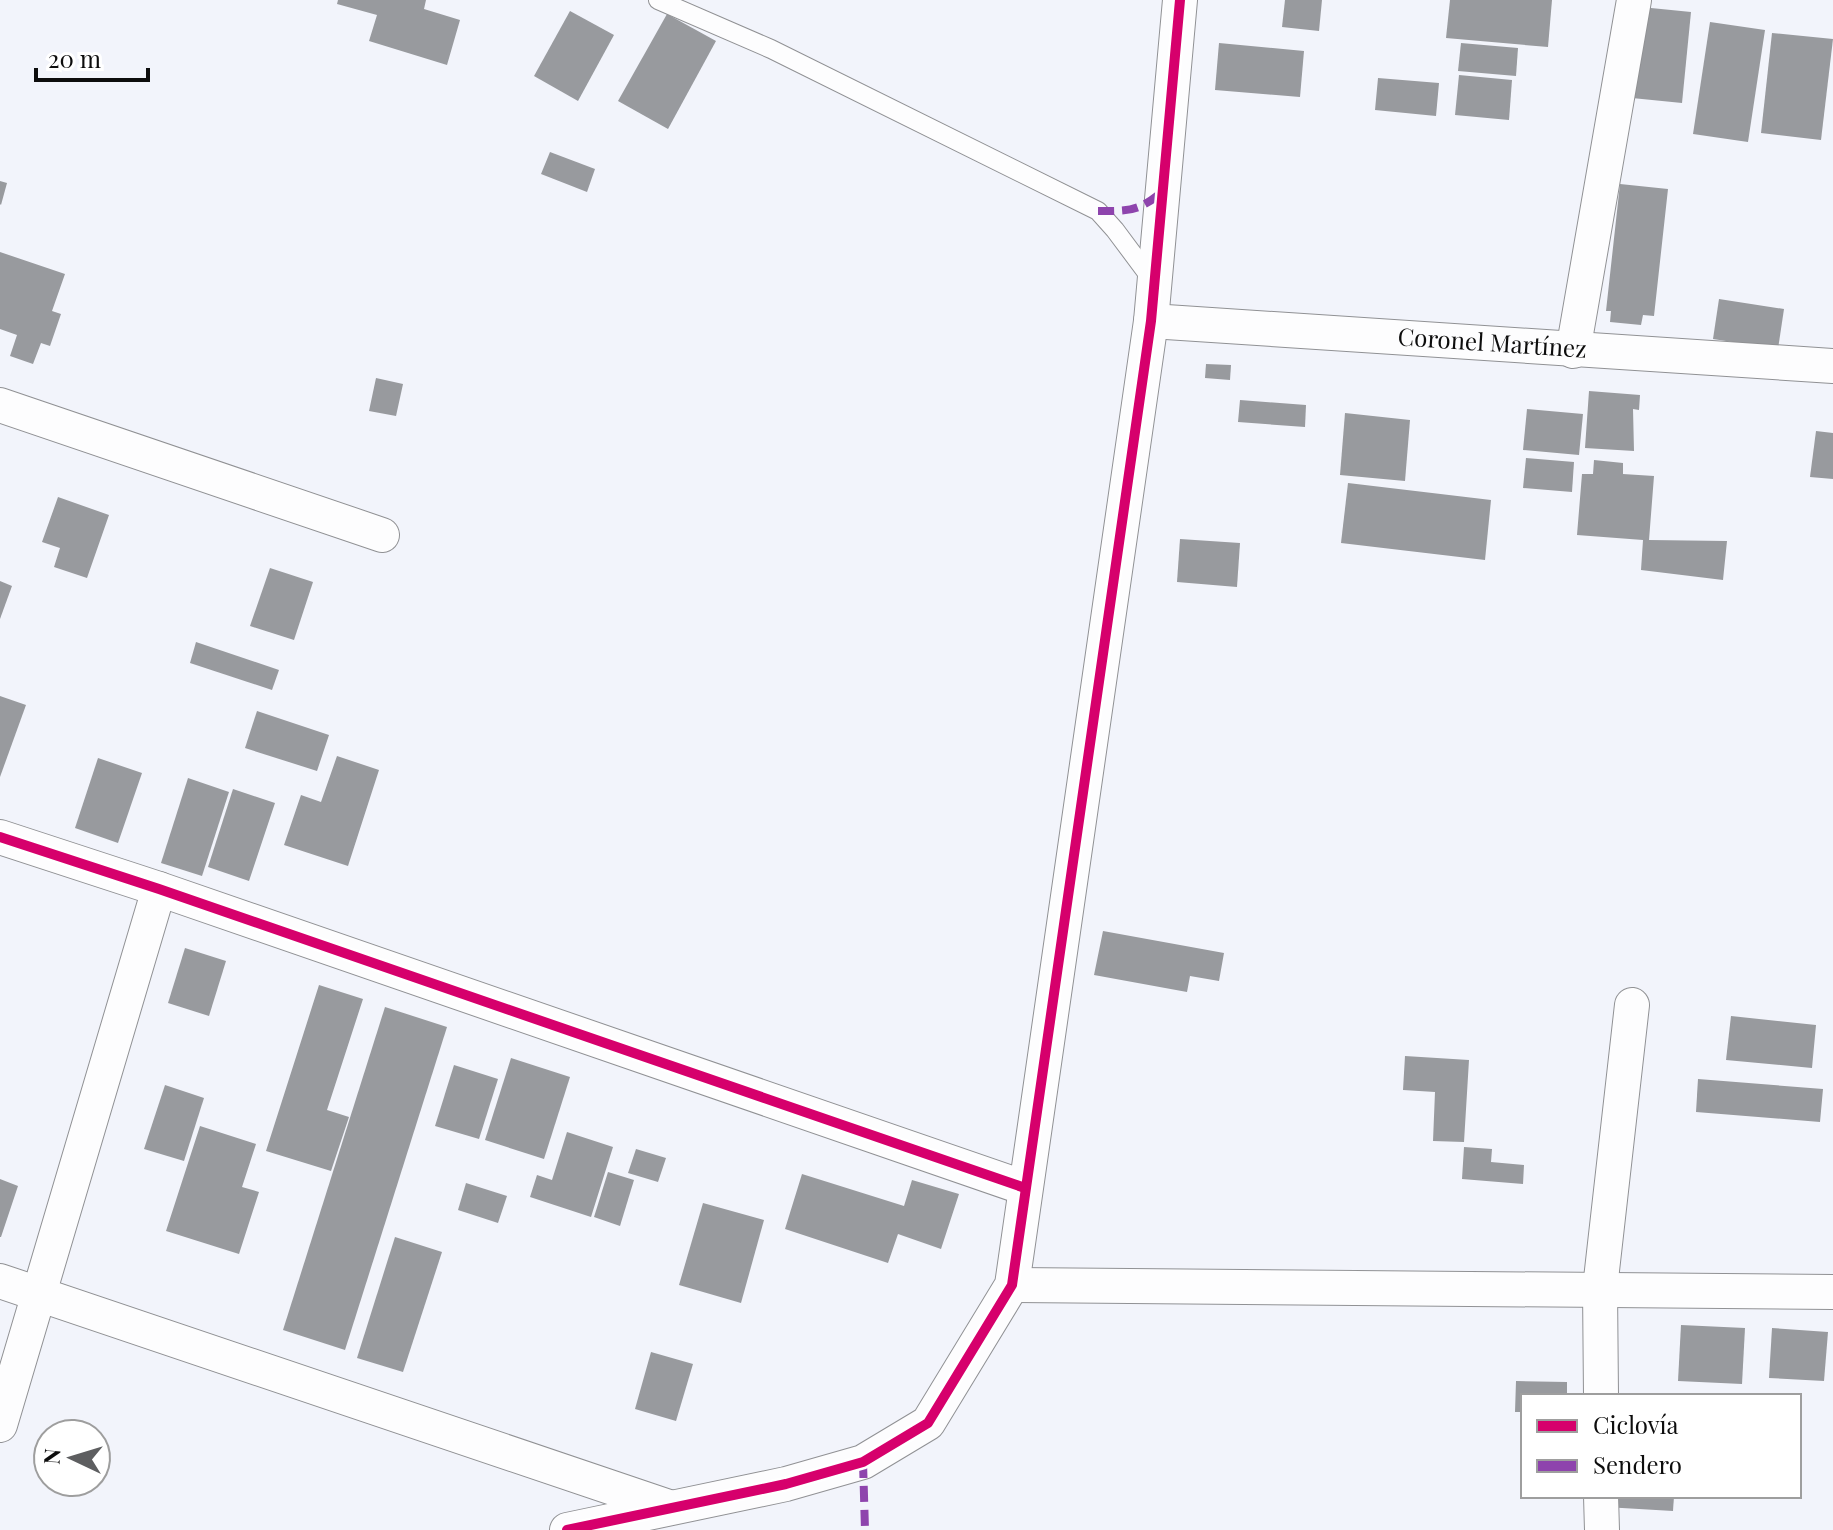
<svg xmlns="http://www.w3.org/2000/svg" width="1833" height="1530" font-family="'Playfair Display',serif">
<style>
.building{fill:#989a9e}
.lines{fill:none;stroke-linecap:round;stroke-linejoin:round}
.service-casing{stroke:#909194;stroke-width:20}
.minor-casing{stroke:#909194;stroke-width:36}
.service{stroke:#fdfdfe;stroke-width:18}
.minor{stroke:#fdfdfe;stroke-width:34}
.quiet{stroke:#8e44ad;stroke-width:8;stroke-dasharray:16 8;stroke-linecap:butt}
.cycleway-casing{stroke:#fff;stroke-width:15}
.cycleway{stroke:#d6006c;stroke-width:10}
.labels{text-anchor:middle;stroke-width:8;stroke-linejoin:round;paint-order:stroke}
.street-label{font-size:24px;fill:#0d0d0d;stroke:#fff}
</style>
<rect width="100%" height="100%" fill="#f2f4fb"/>
<!-- building -->
<g class="building">
<polygon points="338,0 426,0 424,9 460,20 447,65 369,41 377,15 337,4"/>
<polygon points="1285,0 1322,0 1319,31 1282,27"/>
<polygon points="1450,0 1552,0 1548,47 1446,38"/>
<polygon points="1641,7 1691,12 1682,103 1632,98"/>
<polygon points="570,11 614,35 578,101 534,76"/>
<polygon points="667,14 716,41 668,129 618,101"/>
<polygon points="1710,22 1765,30 1748,142 1693,134"/>
<polygon points="1772,33 1833,39 1821,140 1761,133"/>
<polygon points="1219,43 1304,51 1300,97 1215,90"/>
<polygon points="1461,43 1518,48 1516,76 1458,71"/>
<polygon points="1459,75 1512,80 1509,120 1455,115"/>
<polygon points="1378,78 1439,83 1436,116 1375,110"/>
<polygon points="550,152 595,169 587,192 541,174"/>
<polygon points="0,181 7,183 1,205 0,204"/>
<polygon points="1620,184 1668,189 1654,316 1643,315 1641,325 1610,322 1611,311 1606,311"/>
<polygon points="0,252 65,274 52,311 61,314 50,346 41,343 33,364 10,356 17,335 0,329"/>
<polygon points="1719,299 1784,309 1778,349 1713,339"/>
<polygon points="1206,364 1231,365 1230,380 1205,378"/>
<polygon points="376,378 403,384 396,416 369,411"/>
<polygon points="1589,391 1640,395 1639,410 1633,409 1634,451 1585,448"/>
<polygon points="1240,400 1306,405 1305,427 1238,422"/>
<polygon points="1527,409 1583,414 1579,455 1523,450"/>
<polygon points="1345,413 1410,420 1405,481 1340,475"/>
<polygon points="1816,431 1833,433 1833,479 1810,477"/>
<polygon points="1526,458 1574,462 1572,492 1523,488"/>
<polygon points="1594,460 1623,463 1623,474 1654,476 1649,540 1727,541 1723,580 1641,570 1643,540 1577,535 1582,474 1593,474"/>
<polygon points="1348,483 1491,500 1485,560 1341,543"/>
<polygon points="58,497 109,515 87,578 54,567 60,548 42,542"/>
<polygon points="1180,539 1240,543 1237,587 1177,582"/>
<polygon points="270,568 313,582 294,640 250,626"/>
<polygon points="0,581 12,586 0,619"/>
<polygon points="196,642 279,670 272,690 190,663"/>
<polygon points="0,696 26,705 0,777"/>
<polygon points="257,711 329,735 317,771 245,748"/>
<polygon points="337,756 379,770 348,866 284,845 301,795 321,802"/>
<polygon points="98,758 142,773 118,843 75,828"/>
<polygon points="188,778 229,792 202,876 161,863"/>
<polygon points="233,789 275,803 249,881 208,867"/>
<polygon points="1103,931 1224,953 1219,981 1190,976 1187,992 1094,975"/>
<polygon points="185,948 226,961 209,1016 168,1003"/>
<polygon points="319,985 363,999 327,1110 349,1117 331,1171 266,1151"/>
<polygon points="385,1007 447,1027 345,1350 283,1330"/>
<polygon points="1731,1016 1816,1025 1812,1068 1726,1060"/>
<polygon points="1405,1056 1469,1060 1464,1142 1433,1141 1435,1092 1403,1090"/>
<polygon points="511,1058 570,1077 544,1159 485,1140"/>
<polygon points="454,1065 498,1079 479,1139 435,1126"/>
<polygon points="1698,1079 1823,1089 1820,1122 1696,1112"/>
<polygon points="165,1085 204,1098 184,1161 144,1149"/>
<polygon points="200,1126 256,1144 242,1187 259,1192 239,1254 166,1231"/>
<polygon points="567,1132 613,1147 591,1217 530,1197 537,1175 552,1180"/>
<polygon points="1464,1147 1492,1149 1491,1162 1524,1165 1523,1184 1462,1179"/>
<polygon points="636,1149 666,1158 658,1182 628,1173"/>
<polygon points="608,1172 634,1180 620,1226 594,1217"/>
<polygon points="802,1174 904,1206 912,1180 959,1194 941,1249 898,1234 888,1263 785,1229"/>
<polygon points="0,1179 18,1186 1,1237 0,1237"/>
<polygon points="466,1183 507,1196 498,1223 458,1210"/>
<polygon points="703,1203 764,1220 741,1303 679,1285"/>
<polygon points="395,1237 442,1252 403,1372 357,1358"/>
<polygon points="1681,1325 1745,1328 1742,1384 1678,1381"/>
<polygon points="1772,1328 1828,1332 1824,1381 1769,1378"/>
<polygon points="651,1352 693,1364 676,1421 635,1409"/>
<polygon points="1516,1381 1567,1382 1567,1396 1523,1396 1523,1412 1515,1412"/>
<polygon points="1605,1496 1674,1496 1673,1511 1605,1507"/>
</g>
<g class="lines">
<!-- service casing -->
<g class="service-casing">
<polyline id="service" points="658,0 771,49 1098,211 1115,230 1153,281"/>
</g>
<!-- minor casing -->
<g class="minor-casing">
<g id="minor">
<path id="s1" d="M1151 321 1833 366"/>
<polyline points="1573,351 1634,0"/>
<polyline points="0,405 382,535"/>
<polyline points="0,837 159,889 1025,1188"/>
<polyline points="0,1281 669,1507"/>
<polyline points="1012,1285 1833,1292"/>
<polyline points="1601,1396 1600,1288 1632,1005"/>
<polyline points="0,1425 159,889"/>
<polyline points="1601,1496 1602,1530"/>
<polyline points="567,1530 786,1484 863,1462 928,1423 1012,1285 1151,321 1180,0"/>
</g>
</g>
<!-- service -->
<use href="#service" class="service"/>
<!-- minor -->
<use href="#minor" class="minor"/>
<!-- quiet -->
<g class="quiet">
<path d="M1098 211C1128 211 1138 212 1162 192"/>
<polyline points="863,1462 865,1530"/>
</g>
<!-- cycleway casing -->
<g class="cycleway-casing">
<g id="cycleway">
<polyline points="0,837 159,889 1025,1188"/>
<polyline points="567,1530 786,1484 863,1462 928,1423 1012,1285 1151,321 1180,0"/>
</g>
</g>
<!-- cycleway -->
<use href="#cycleway" class="cycleway"/>
</g>
<g class="labels">
<!-- street labels -->
<g class="street-label">
<text dy="8" stroke="none"><textPath href="#s1" startOffset="342">Coronel Martínez</textPath></text>
</g>
</g>
<!-- legend -->
<rect x="1521" y="1394" width="280" height="104" fill="#ffffff" stroke="#9e9e9e" stroke-width="2"/>
<rect x="1537" y="1420" width="40" height="12" fill="#d6006c" stroke="#9e9e9e" stroke-width="2"/>
<text x="1593" y="1434" font-size="24" fill="#0d0d0d">Ciclovía</text>
<rect x="1537" y="1460" width="40" height="12" fill="#8e44ad" stroke="#9e9e9e" stroke-width="2"/>
<text x="1593" y="1474" font-size="24" fill="#0d0d0d">Sendero</text>
<!-- north arrow -->
<g transform="translate(72 1458) rotate(274)"><circle r="38" fill="#ffffff" stroke="#9e9e9e" stroke-width="2"/>
<path d="M0-6L14 30L0 20L-14 30Z" fill="#5d5e60"/>
<text y="-12" font-size="22" font-weight="bold" text-anchor="middle" fill="#0d0d0d">N</text>
</g>
<!-- scale -->
<path d="M36 68v12h112v-12" fill="none" stroke="#0d0d0d" stroke-width="4"/>
<text x="48" y="68" font-size="24" fill="#0d0d0d" stroke="#ffffff" stroke-width="6" paint-order="stroke">20 m</text>
</svg>
